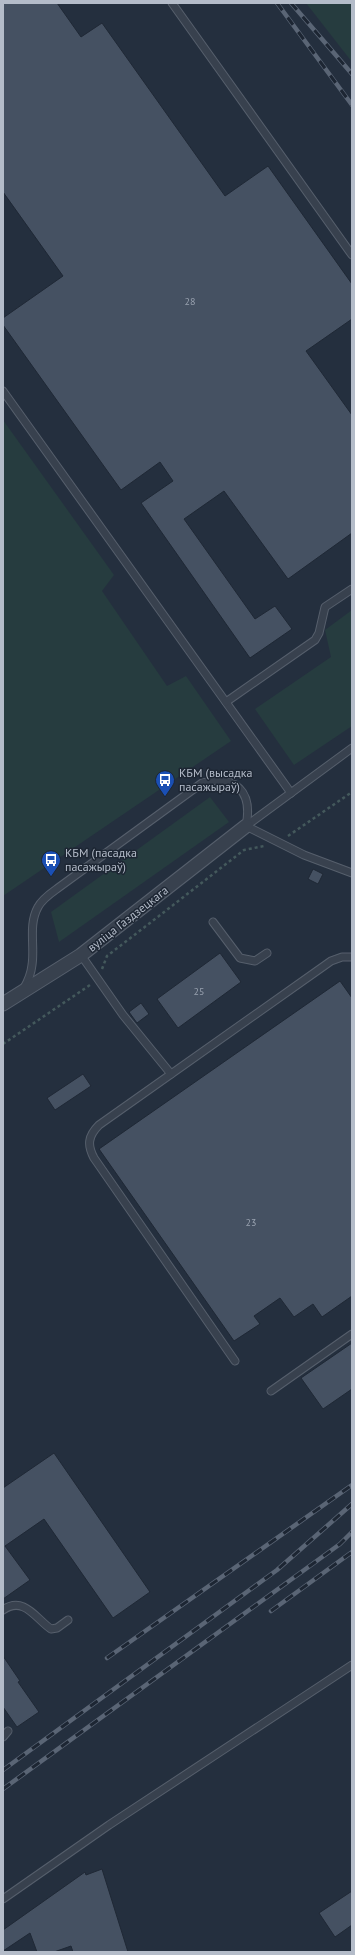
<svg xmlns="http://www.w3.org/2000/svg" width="355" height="1955" font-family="'PT Sans',sans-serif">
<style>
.green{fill:#263c3f}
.building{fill:#455162;stroke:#1f2835}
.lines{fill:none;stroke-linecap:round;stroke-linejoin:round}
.lane-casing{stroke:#565f6c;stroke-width:9}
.street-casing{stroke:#565f6c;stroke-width:15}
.path{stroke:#44595c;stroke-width:2.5;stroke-dasharray:3 3;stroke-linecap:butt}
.lane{stroke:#38414e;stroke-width:7}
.street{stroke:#38414e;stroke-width:13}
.rail-casing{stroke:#5a6575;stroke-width:4.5}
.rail{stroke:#1d2633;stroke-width:3;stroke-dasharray:9;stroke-linecap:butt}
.labels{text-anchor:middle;stroke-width:3;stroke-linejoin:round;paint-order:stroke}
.number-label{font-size:10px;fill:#98a1af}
.poi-label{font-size:12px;fill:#b4bcc9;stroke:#1d2633;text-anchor:start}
.street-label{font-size:12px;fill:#b4bcc9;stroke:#1d2633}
</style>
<rect width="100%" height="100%" fill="#242f3e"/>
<!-- green -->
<g class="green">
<polygon points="306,3 352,3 352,62"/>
<polygon points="3,420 114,575 102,591 167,686 186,676 231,741 3,896"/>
<polygon points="352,610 352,726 294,765 255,709 331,657 325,630"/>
<polygon points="210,797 229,822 59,942 51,912"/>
</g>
<!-- building -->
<g class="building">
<polygon points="3,3 57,3 81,37 102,23 225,196 268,166 352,284 352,319 306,351 352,415 352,533 288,579 224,491 184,519 255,619 275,606 292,629 250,658 141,503 173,481 160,462 121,490 3,325 3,318 63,276 3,192"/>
<polygon points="313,869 323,874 318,884 308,879"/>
<polygon points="220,953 241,982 178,1028 157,999"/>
<polygon points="340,981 352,998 352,1296 322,1317 313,1304 294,1317 280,1298 254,1316 260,1324 234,1341 99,1149"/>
<polygon points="141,1003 149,1014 137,1023 129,1012"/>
<polygon points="83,1074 91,1086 55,1110 47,1098"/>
<polygon points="352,1343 352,1389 323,1409 301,1378"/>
<polygon points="54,1453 150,1592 113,1618 44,1519 5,1546 30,1580 3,1599 3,1488"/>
<polygon points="3,1656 20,1681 18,1682 39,1712 17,1727 3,1707"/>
<polygon points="102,1869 128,1952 73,1952 71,1946 54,1952 37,1952 30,1933 3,1951 3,1930 85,1872 86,1875"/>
<polygon points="352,1891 352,1925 335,1937 319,1913"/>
</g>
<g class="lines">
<!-- lane casing -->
<g class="lane-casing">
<g id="lane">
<polyline points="172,3 352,255"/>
<polyline points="3,391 291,793"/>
<polyline points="226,702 315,640 319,633 325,607 352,589"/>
<polyline points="246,826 352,748"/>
<polyline points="246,826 304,855 352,873"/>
<polyline points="213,922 240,958 255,961 267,953"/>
<polyline points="81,955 123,1015 171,1074"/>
<path d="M24 988C28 981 31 974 32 965 35 946 28 925 38 907 42 899 51 893 58 888L202 783C236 774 253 792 246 826"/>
<path d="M235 1361 94 1158C87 1145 88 1136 99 1125L331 961 342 957H352"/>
<polyline points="271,1391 352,1334"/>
<path d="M3 1610C24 1595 37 1620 51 1629L57 1628 68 1620"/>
<polyline points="3,1737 8,1731"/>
<polyline points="3,1899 109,1825 352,1665"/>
</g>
</g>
<!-- street casing -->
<g class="street-casing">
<polyline id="street" points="3,1004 81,955 246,826"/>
</g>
<!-- path -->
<g class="path">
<polyline points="288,836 352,792"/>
<polyline points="102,969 107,956 159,916 244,850 264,846"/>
<polyline points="3,1044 90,985"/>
</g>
<!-- lane -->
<use href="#lane" class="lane"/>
<!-- street -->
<use href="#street" class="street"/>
<!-- rail casing -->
<g class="rail-casing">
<g id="rail">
<polyline points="277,3 352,105"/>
<polyline points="291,3 352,74"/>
<polyline points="271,1611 352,1552"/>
<polyline points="107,1658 352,1485"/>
<polyline points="3,1770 277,1570 352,1504"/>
<polyline points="3,1789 340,1544 352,1532"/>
</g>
</g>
<!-- rail -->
<use href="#rail" class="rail"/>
</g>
<!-- icons -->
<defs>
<g id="bus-pin" transform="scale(1)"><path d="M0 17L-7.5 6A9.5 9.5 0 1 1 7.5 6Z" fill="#1a4fb4" stroke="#1d2633"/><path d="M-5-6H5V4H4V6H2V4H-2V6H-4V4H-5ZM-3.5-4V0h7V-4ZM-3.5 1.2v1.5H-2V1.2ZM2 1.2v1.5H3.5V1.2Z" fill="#fff"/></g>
</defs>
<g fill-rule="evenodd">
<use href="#bus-pin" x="165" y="780"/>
<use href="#bus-pin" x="51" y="860"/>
</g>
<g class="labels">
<!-- number labels -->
<g class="number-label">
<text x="190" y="305">28</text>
<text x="199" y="995">25</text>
<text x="251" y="1226">23</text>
</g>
<!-- poi labels -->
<g class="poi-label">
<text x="179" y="777">КБМ (высадка<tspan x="179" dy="14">пасажыраў)</tspan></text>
<text x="65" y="857">КБМ (пасадка<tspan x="65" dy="14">пасажыраў)</tspan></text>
</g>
<!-- street labels -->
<g class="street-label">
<text transform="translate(128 919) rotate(-38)" y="4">вуліца Газдзецкага</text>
</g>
</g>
<!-- border -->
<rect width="355" height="1955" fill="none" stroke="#b4bcc9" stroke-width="8"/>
</svg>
